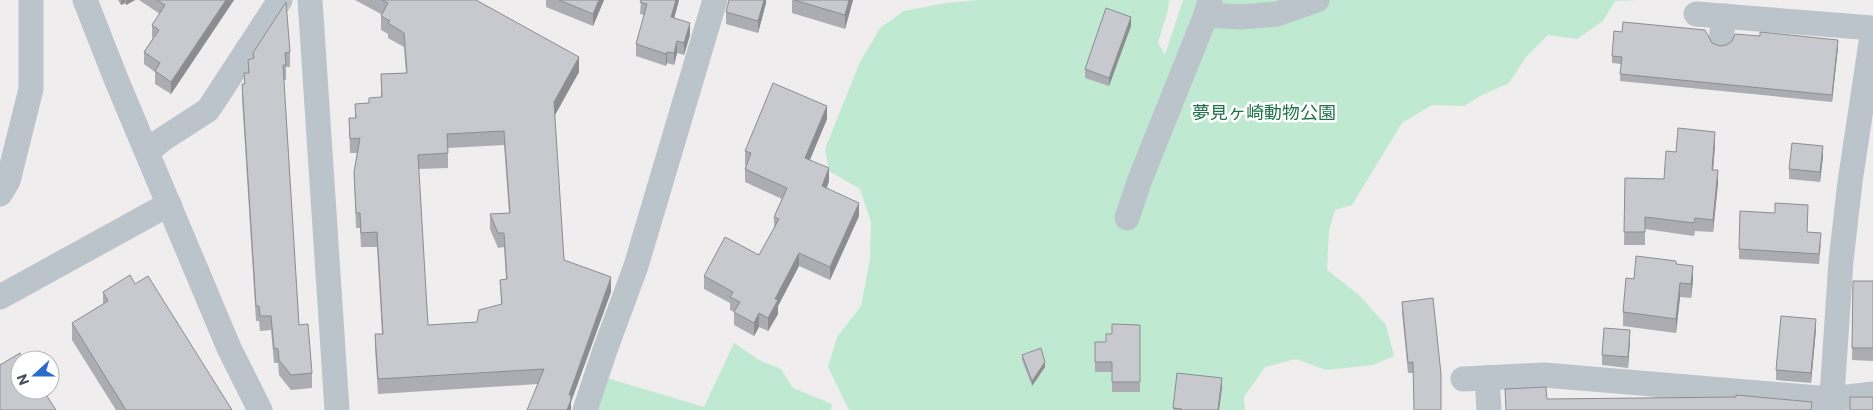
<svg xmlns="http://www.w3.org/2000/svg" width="1873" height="410" font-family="Commissioner,'Noto Sans JP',sans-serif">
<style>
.green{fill:#bfead1}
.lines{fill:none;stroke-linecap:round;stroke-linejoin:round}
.minor{stroke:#bcc4cb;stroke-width:25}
.wall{fill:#abadb2;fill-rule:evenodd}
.shaded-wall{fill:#8b8d91}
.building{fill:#c7c9cf;stroke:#8b8d91;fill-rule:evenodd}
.labels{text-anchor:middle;stroke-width:5;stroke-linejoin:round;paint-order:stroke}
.park-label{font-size:18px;fill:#1f734c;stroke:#fff}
</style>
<rect width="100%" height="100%" fill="#efeded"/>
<!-- green -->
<g class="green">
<polygon points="978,0 1169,0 1168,10 1158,43 1165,55 1183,0 1639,0 1615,1 1603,21 1577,39 1548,35 1526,57 1509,83 1480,96 1464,106 1432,105 1402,123 1352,205 1335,210 1329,230 1327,270 1359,295 1386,325 1394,356 1373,365 1326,370 1296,359 1265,367 1244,397 1245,410 849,410 828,367 837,337 861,306 870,259 871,222 860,189 829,171 825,149 860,62 880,28 904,11 946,3"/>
<polygon points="734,343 759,360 781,369 793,388 832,404 831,410 597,410 607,378 704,407"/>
</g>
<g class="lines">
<!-- minor -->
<g class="minor">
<polyline points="85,0 116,79 229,348 260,410"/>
<polyline points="310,0 337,410"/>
<polyline points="1696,14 1873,28"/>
<polyline points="1206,15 1241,17 1277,14 1317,0"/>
<polyline points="1721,39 1724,16"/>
<polyline points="147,152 163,139 208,110 280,0"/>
<polyline points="0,194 8,181 31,89 31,0"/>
<polyline points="1127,218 1139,182 1206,15 1210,0"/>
<polyline points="0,297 169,204"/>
<polyline points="1487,378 1489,410"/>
<polyline points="1463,379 1544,375 1831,399 1873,394"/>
<polyline points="585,410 605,350 636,266 715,0"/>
<polyline points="1831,410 1841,261 1850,182 1873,29"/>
</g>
</g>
<!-- wall -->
<g class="wall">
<polygon points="118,0 135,0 126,5 125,3 121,5"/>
<polygon points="139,0 234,0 171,94 155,84 155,72 144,64 144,52 153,38 152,37 152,25 160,14"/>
<path d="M355 0H476L579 72 554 115 564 260 611 292 571 402V410L538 384 378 394 375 349V334H382L377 247H361L360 228H356L354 172 357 153H350L349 118H355V104L369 103 381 97V74L406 73 404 47 388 38V34L381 30V14ZM504 145 509 213 490 214V229L498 248 504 247 506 279 500 280 501 304 477 322 428 325 418 169 448 168V148Z"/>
<polygon points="546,0 604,0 593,26 546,7"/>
<polygon points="641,0 679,0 674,19 690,35 684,55 677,53 674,65 667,63 666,66 636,56 636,44 644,15 640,14"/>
<polygon points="766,0 766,3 758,33 726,24 726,12"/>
<polygon points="792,0 853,0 845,29 792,13"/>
<polygon points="1131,26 1109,86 1085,78 1085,69"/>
<polygon points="1712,43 1720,46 1838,47 1832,102 1620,81 1621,64 1612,63 1612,56"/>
<polygon points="290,52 290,67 286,67 286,80 284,80 299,325 312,373 312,388 291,390 279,375 278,363 274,363 271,330 260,331 259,321 256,321 242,98 242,84 244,84 244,73 248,73 248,60 253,59 253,53"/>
<polygon points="827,119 810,160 829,181 827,188 859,216 830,280 799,266 778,306 778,314 768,331 759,327 754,336 734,325 734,312 730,310 730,303 704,289 704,276 759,255 774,228 774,217 782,199 745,182 745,169 746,165 745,165 745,151"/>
<polygon points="1715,145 1713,170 1718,183 1713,232 1695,231 1694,236 1645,229 1645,245 1624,245 1625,178 1664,179 1676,152"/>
<polygon points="1823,156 1820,182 1789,179 1789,169"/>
<polygon points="1808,216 1807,232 1821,244 1819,264 1739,259 1739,249"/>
<polygon points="1676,264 1693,280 1691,298 1680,297 1676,333 1623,326 1623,312 1634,279"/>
<polygon points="1853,281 1873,281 1873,361 1852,360"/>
<polygon points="135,284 232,410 116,410 72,340 72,323 103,304 103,292"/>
<polygon points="1402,302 1441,410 1413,373 1408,373 1402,312"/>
<polygon points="1140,325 1140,392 1112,392 1112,372 1095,372 1095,342 1106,342 1112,334"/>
<polygon points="1816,329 1811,383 1776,380 1776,370"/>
<polygon points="1630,340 1628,368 1602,365 1602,355"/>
<polygon points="1022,355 1045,367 1032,386 1022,360"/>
<polygon points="1177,373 1222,387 1219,410 1173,410"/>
</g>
<!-- shaded-wall -->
<g class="shaded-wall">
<polygon points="121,0 125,0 125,3 121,5"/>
<polygon points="126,0 135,0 126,5"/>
<polygon points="226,0 234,0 171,94 171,82"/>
<polygon points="599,0 604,0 593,26 593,14"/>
<polygon points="676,0 679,0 671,29 671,17"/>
<polygon points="764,0 766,0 766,3 758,33 758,21"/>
<polygon points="849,0 853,0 845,29 845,15"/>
<polygon points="1131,17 1131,26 1109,86 1109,78"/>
<polygon points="690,23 690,35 684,55 684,43"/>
<polygon points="1838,40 1838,47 1832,102 1832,95"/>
<polygon points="677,41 677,53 674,65 674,53"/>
<polygon points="667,52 667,63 666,66 666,54"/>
<polygon points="579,57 579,72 554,117 554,102"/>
<polygon points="827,106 827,119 805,171 805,158"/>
<polygon points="1715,132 1715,145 1712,183 1712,170"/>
<polygon points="1823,146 1823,156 1820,182 1820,172"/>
<polygon points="829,168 829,181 822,199 822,186"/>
<polygon points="1718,170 1718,183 1713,232 1713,220"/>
<polygon points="859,203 859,216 830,280 830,267"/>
<polygon points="799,253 799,266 778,306 778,314 768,331 768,318 775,299"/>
<polygon points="1693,266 1693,280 1691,298 1691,284"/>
<polygon points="611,277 611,292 571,402 571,410 567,410 569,395"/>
<polygon points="1680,283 1680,297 1676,333 1676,319"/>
<polygon points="759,313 759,327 754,336 754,323"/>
<polygon points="1816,319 1816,329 1811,383 1811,373"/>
<polygon points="1630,330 1630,340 1628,368 1628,357"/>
<polygon points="1045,362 1045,367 1032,386 1032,381"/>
<polygon points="1222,378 1222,387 1219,410 1218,410"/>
</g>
<!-- building -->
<g class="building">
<polygon points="157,0 226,0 171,82 155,71 160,63 144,52 159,30 152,25 165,5"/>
<path d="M382 0H476L579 57 554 102 564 260 611 277 569 395H571V400L567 410H527L544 369 378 379 375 334H383L377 232 361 233 360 213H356L354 172 360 138 350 139 349 118H356L355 104 369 103V98L382 97 381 74 407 73 404 33 388 23 390 21 381 16 388 3ZM504 131 510 213 490 214 498 233H504L507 279 500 280 502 304 479 310 477 322 428 325 418 155 448 153 447 134Z"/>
<polygon points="559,0 599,0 593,14"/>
<polygon points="641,0 676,0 671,17 690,23 684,43 677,41 674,53 667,52 666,54 636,44 647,4 640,2"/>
<polygon points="729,0 764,0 758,21 726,12"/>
<polygon points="794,0 849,0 845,15"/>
<polygon points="286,2 290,52 285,53 286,65 283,65 299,325 308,324 312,373 291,375 279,360 278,349 274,348 271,316 260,316 259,306 256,306 242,84 245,84 244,73 249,73 248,60 254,58 253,53"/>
<polygon points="1106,8 1131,17 1109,78 1085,69"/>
<polygon points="1623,22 1705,30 1712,43 1720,46 1726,45 1732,41 1735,34 1760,36 1760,32 1838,40 1832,95 1620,74 1622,57 1612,56 1614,31 1622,32"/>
<polygon points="773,83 827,106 805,158 829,168 822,186 859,203 830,267 799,253 775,299 778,300 768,318 759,313 754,323 734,312 740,302 730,297 733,292 704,276 725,237 759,255 779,219 774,217 787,188 745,169 751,153 745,151"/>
<polygon points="1678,128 1715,132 1712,170 1718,170 1713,220 1695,218 1694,223 1645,217 1645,232 1624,232 1625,178 1664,179 1666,151 1676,152"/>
<polygon points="1792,143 1823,146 1820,172 1789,169"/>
<polygon points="1775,203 1808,205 1807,232 1821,233 1819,254 1739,249 1740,211 1775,213"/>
<polygon points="1636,256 1676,261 1676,264 1693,266 1691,284 1680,283 1676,319 1623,312 1626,278 1634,279"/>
<polygon points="130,275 135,284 148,276 232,410 126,410 72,323 108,301 103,292"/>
<polygon points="1853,281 1873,281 1873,348 1852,348"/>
<polygon points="1433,298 1441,374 1441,410 1414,410 1413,362 1408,363 1402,302"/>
<polygon points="1781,316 1816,319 1811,373 1776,370"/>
<polygon points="1112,324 1140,325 1140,382 1112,382 1112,362 1095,362 1095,342 1106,342 1106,334 1112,334"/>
<polygon points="1604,328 1630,330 1628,357 1602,355"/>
<polygon points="1041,348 1045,362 1032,381 1022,355"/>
<polygon points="20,353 24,360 20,360 20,390 43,390 56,410 0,410 0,364 0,365"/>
<polygon points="1177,373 1222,378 1218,410 1181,410 1182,409 1173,408"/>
<polygon points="1546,387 1547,399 1736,397 1736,395 1812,402 1811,410 1506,410 1505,389"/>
<rect x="1850" y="397" width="23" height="13"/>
</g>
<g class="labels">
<!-- park labels -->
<g class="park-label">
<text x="1264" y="119">夢見ヶ崎動物公園</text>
</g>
</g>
<!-- north arrow -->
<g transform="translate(35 375) rotate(249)"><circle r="24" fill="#ffffff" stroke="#b5b9bc"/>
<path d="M0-4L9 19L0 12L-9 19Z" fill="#296bcd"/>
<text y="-8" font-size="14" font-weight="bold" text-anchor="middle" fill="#475058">N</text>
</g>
</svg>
